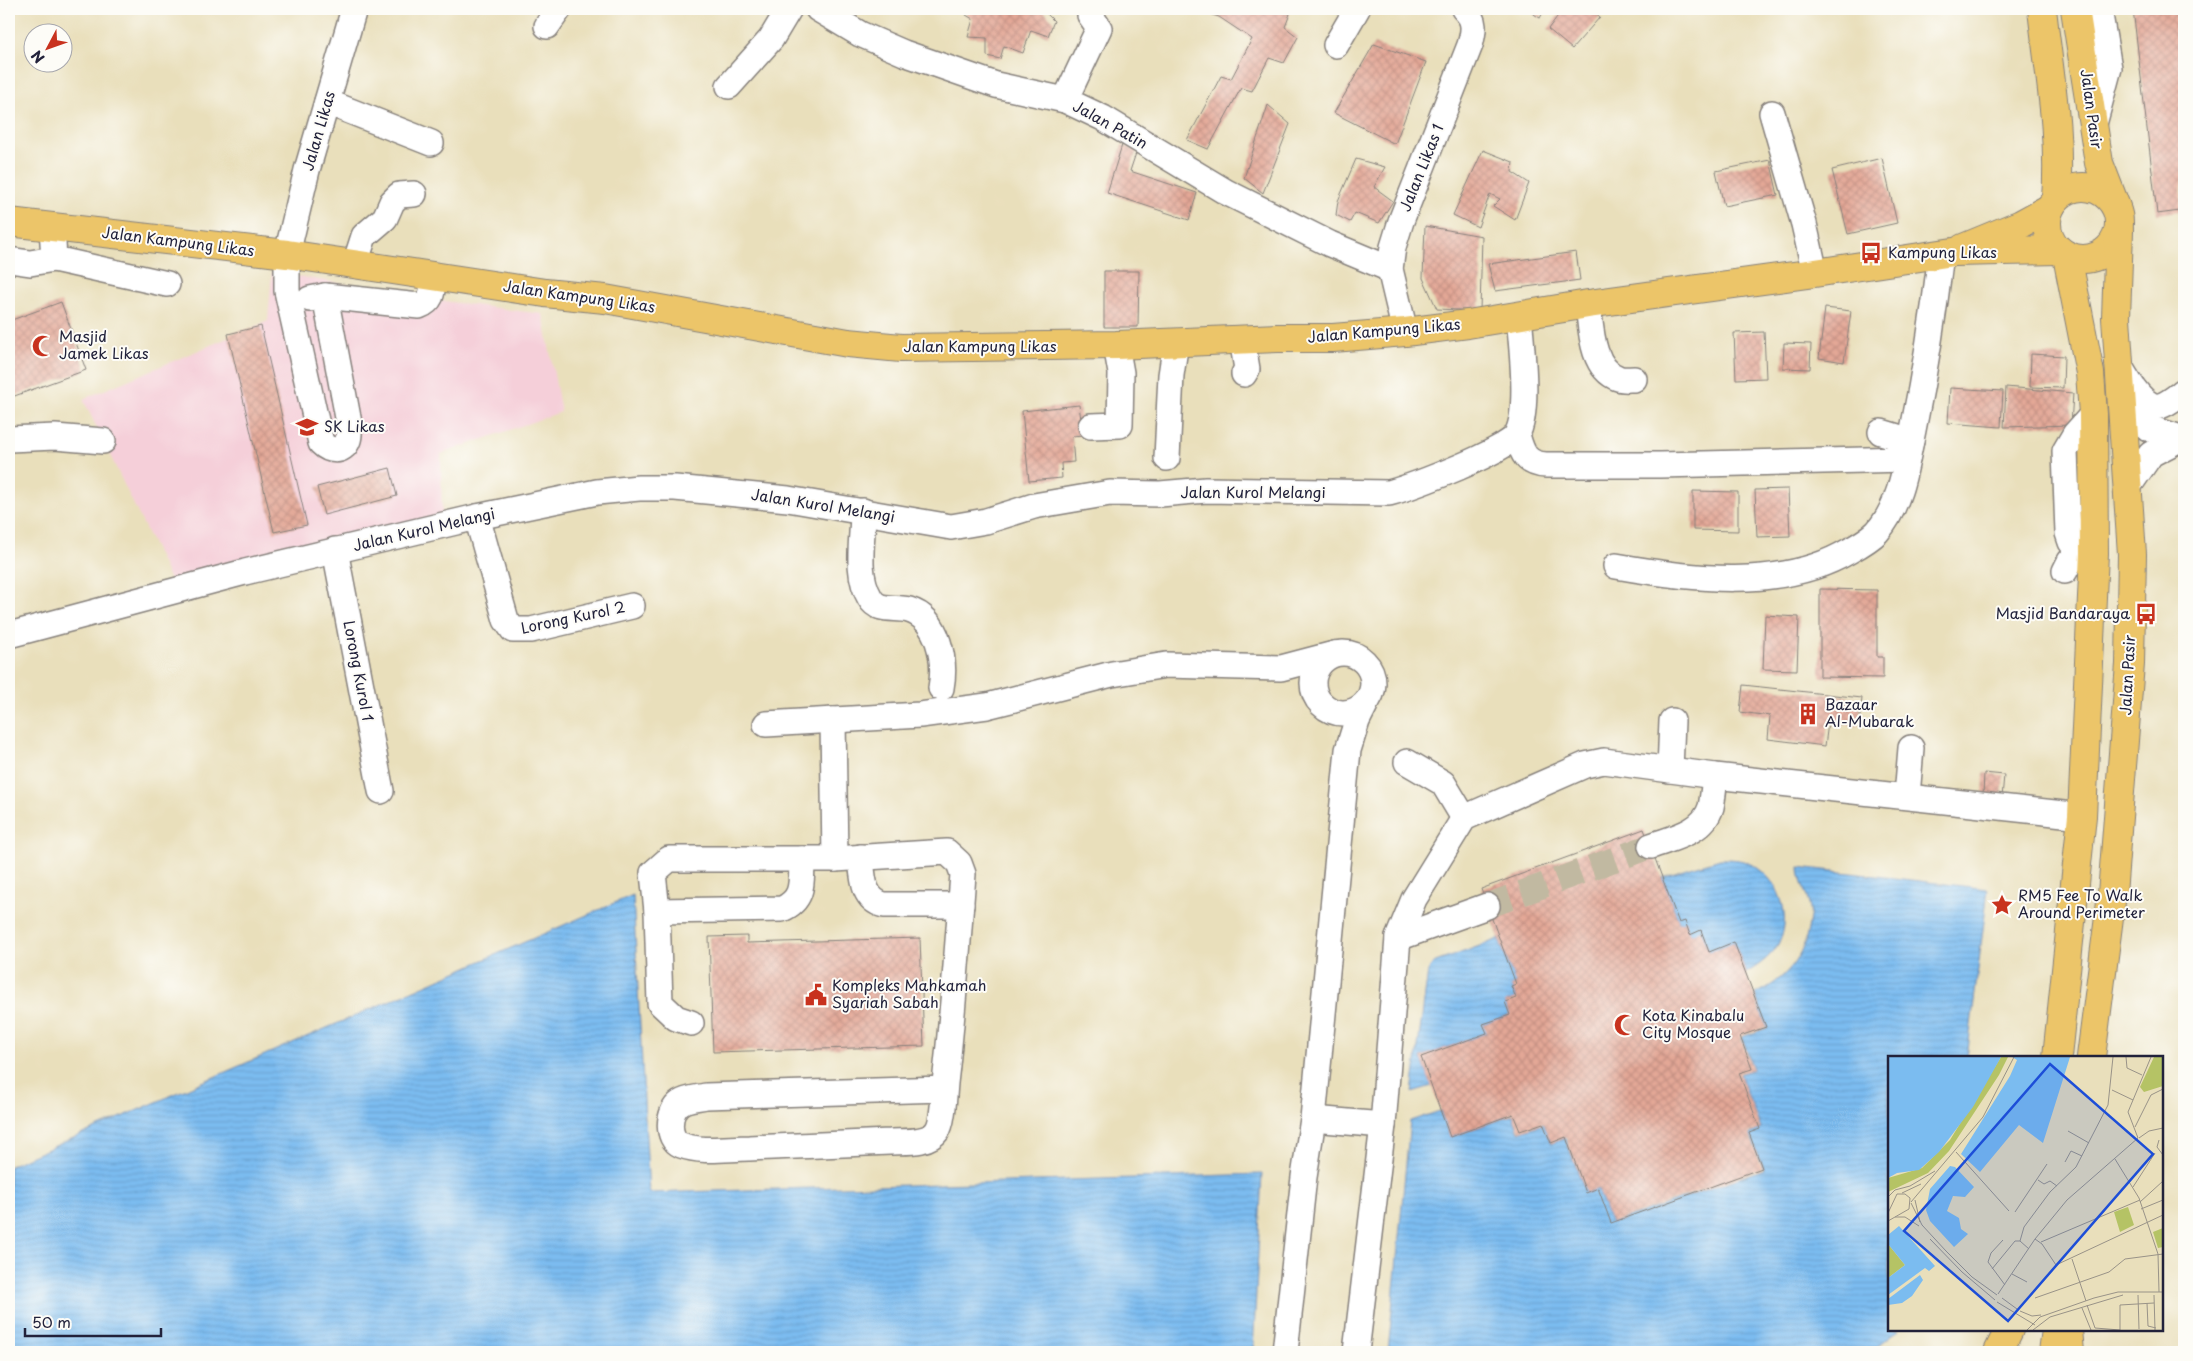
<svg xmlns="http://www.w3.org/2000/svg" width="2193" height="1361" font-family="'Playpen Sans',sans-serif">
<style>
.built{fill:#f5cfd9}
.water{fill:url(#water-rules);stroke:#4e6f96}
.building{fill:url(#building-cross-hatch)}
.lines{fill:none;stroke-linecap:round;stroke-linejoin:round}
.minor-tunnel{stroke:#c1b9a1;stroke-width:25;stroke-dasharray:25 12;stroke-linecap:butt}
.minor-casing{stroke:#86807b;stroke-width:28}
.major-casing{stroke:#86807b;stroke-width:30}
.highway-casing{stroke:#86807b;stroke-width:30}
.minor{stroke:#fff;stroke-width:25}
.major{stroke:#ecc569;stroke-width:28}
.highway{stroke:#ecc569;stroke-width:28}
.labels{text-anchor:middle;stroke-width:4;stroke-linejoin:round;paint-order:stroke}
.street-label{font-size:15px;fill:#22223b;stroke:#fdfcf7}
.poi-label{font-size:15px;fill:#22223b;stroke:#fdfcf7;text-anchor:start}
.inset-road{fill:none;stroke:#999388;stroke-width:1}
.view{fill:#1d4ed8;fill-opacity:0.15;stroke:#1d4ed8;stroke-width:2.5}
.inset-edge{fill:none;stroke:#22223b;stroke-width:2.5}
</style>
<defs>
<pattern id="water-rules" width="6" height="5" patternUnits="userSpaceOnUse" patternTransform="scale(1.25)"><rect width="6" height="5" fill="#7bbcf0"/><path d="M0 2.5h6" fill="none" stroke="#6aa1cf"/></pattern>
<pattern id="building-cross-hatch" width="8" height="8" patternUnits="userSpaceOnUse" patternTransform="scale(1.25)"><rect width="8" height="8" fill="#e3a796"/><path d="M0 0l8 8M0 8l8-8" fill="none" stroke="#c28f82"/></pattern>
</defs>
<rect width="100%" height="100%" fill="#fdfcf7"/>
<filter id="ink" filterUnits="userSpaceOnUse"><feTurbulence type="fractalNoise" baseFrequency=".02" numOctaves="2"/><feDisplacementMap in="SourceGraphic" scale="10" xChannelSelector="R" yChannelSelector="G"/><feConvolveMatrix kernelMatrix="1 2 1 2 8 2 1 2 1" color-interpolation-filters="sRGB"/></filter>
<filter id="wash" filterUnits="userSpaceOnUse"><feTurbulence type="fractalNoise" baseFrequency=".0096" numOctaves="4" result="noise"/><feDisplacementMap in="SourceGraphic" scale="20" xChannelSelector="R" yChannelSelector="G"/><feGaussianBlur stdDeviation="1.12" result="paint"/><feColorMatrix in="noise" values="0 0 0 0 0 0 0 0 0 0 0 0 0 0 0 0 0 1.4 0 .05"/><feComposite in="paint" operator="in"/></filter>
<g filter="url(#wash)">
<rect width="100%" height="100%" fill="#e9dfbb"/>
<!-- built -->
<polygon class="built" points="272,272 443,301 543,314 561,412 441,454 442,522 172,584 83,399 268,321"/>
<!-- water -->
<g class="water">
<path d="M1720 859C1727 859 1737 859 1743 861 1778 872 1797 918 1775 949 1768 959 1756 967 1746 973L1734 942 1709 952 1701 931 1690 935 1679 923 1662 877Z"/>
<path d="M1799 867 1988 889 1967 1057H1889V1330H1899L1869 1352H1388L1410 1121 1440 1111 1450 1137 1513 1115 1519 1132 1543 1124 1551 1144 1565 1138 1586 1193 1598 1189 1611 1224 1764 1169 1750 1134 1761 1129 1740 1074 1753 1069 1742 1037 1767 1028 1755 994C1785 981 1805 956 1809 923 1810 918 1811 913 1810 908 1807 894 1799 881 1799 867Z"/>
<polygon points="633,895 649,1193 1262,1174 1253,1352 9,1352 9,1166"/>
<polygon points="1499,939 1516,984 1511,986 1516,998 1505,1002 1510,1015 1484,1024 1487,1033 1421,1057 1432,1086 1412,1092 1428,971 1433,963"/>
</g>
<g id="blocks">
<!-- building -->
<g class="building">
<polygon points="968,9 1042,9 1054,21 1048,36 1031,30 1023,53 1004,46 1000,59 987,56 987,38 968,37 973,19 966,15"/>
<polygon points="1193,9 1282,9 1290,14 1285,27 1298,37 1284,63 1269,58 1252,91 1241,88 1208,149 1187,140 1221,76 1231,79 1252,39 1219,17"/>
<polygon points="1526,9 1545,9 1540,18"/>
<polygon points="1554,9 1591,9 1600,17 1572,49 1548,29 1560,13"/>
<polygon points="2133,9 2178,9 2184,58 2184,155 2180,211 2157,214"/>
<polygon points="1374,44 1426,62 1395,144 1334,113"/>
<polygon points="1268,105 1290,124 1263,193 1244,178"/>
<polygon points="1122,145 1137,150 1130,171 1197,193 1189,220 1107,193"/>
<polygon points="1483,150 1513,162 1512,172 1529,183 1515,220 1493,206 1500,199 1490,194 1478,227 1453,215"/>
<polygon points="1882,158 1897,223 1848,234 1832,170"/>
<polygon points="1356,159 1385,167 1374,187 1393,201 1379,223 1355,213 1350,222 1336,215 1338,201"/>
<polygon points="1770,160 1778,195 1724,206 1716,171"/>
<polygon points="1425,226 1482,236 1480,311 1437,309 1423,278"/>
<polygon points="1576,252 1580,280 1495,291 1488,264"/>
<polygon points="1104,271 1139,271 1138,327 1104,327"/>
<polygon points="61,302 86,370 9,398 9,321"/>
<polygon points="1825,308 1851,311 1844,362 1819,358"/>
<polygon points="261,326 307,525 274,532 228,334"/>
<polygon points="1764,332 1766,378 1736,379 1734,333"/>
<polygon points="1784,343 1811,344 1810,369 1783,368"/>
<polygon points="2031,354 2064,356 2063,388 2030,387"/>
<polygon points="2006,387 2073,393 2071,425 2004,427"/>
<polygon points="1950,388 2003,391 2001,427 1948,423"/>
<polygon points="1079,405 1083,435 1072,436 1074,462 1061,463 1062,478 1029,481 1022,411"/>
<polygon points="390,468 397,496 324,515 317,487"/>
<polygon points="1788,489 1790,536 1757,537 1755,490"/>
<polygon points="1693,491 1738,492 1738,531 1693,530"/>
<polygon points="1820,589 1877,590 1877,657 1883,657 1883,678 1820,677"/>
<polygon points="1765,615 1799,617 1797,670 1763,669"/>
<polygon points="1743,685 1862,698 1859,726 1828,723 1825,746 1768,739 1770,716 1740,712"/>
<polygon points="1984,773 2004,775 2002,798 1983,796"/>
<polygon points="1644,829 1679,923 1685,921 1690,935 1701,930 1709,952 1734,942 1766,1027 1740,1036 1752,1069 1739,1073 1760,1129 1749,1133 1762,1168 1611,1223 1598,1188 1586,1193 1566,1137 1551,1143 1543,1123 1520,1131 1513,1114 1450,1137 1421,1057 1487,1033 1483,1024 1510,1015 1505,1002 1516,998 1511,986 1516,984 1481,889"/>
<polygon points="747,936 747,943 920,938 924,1046 713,1052 709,937"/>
</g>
</g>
</g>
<g filter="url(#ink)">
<use href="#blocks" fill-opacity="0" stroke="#86807b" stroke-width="1"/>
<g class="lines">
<!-- minor-tunnel -->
<polyline class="minor-tunnel" points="1487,906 1651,846"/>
<!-- minor casing -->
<g class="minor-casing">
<g id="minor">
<polyline points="818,9 860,34 904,53 996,85 1065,100 1103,118 1226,192 1330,244 1390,269"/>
<polyline points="547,26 559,9"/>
<polyline points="1336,45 1357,9"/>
<polyline points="729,86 771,39 789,9"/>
<polyline points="1065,100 1099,28 1090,15"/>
<polyline points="327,102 431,143"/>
<polyline points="1772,113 1804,224 1815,273"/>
<polyline points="2093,128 2109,68 2099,9"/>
<polyline points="52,227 54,259 167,284"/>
<polyline points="9,260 30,263 54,259"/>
<polyline points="355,264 364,236 385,218 392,202 399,195 414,194"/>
<path d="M325 296 349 423C349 427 350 435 348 440 343 454 329 451 321 443L287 291V254L307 170 354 9"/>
<path d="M310 299 325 296 419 306C434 300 432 291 433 276"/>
<path d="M1588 304C1591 327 1591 368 1618 378 1623 380 1629 379 1634 379"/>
<path d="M1405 332 1390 269 1393 247 1401 221 1470 45C1474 31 1476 20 1464 9"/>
<polyline points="1242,339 1247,369 1244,374"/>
<path d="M2119 365C2126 377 2144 410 2160 406 2168 404 2177 396 2184 391"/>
<polyline points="2122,402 2148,428 2184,439"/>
<polyline points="2093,414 2075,434 2065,451 2068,533 2071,542 2080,553 2094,553"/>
<polyline points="1091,426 1120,425 1121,373 1116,345"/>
<polyline points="1881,432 1911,441"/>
<path d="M1517 435C1522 452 1525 464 1546 465H1660L1907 459"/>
<polyline points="9,439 55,437 103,441"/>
<polyline points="1167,458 1171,375 1176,342"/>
<polyline points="2128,487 2151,454 2180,439"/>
<path d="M863 511C863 539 855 573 870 598 878 613 896 606 909 610 939 619 946 661 941 688"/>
<polyline points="477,517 506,620 513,630 531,630 632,606"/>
<polyline points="335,550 381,791"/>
<path d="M1616 566C1689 579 1782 591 1849 551 1858 546 1869 540 1877 532 1901 505 1906 464 1913 430 1925 371 1934 313 1941 254"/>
<polyline points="2065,571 2070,561 2080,553"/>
<path d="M9 635 245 572 477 517 597 492 639 488H675L788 499 951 527 986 521 1034 506 1110 493 1160 494 1206 490 1389 493C1411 487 1508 451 1517 434 1530 410 1521 343 1519 315"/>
<circle cx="1343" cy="683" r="30"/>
<polyline points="833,720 835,859"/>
<polyline points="766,724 920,715 987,706 1112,674 1166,665 1281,668 1334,654"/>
<polyline points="1407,762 1443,783 1464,818"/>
<polyline points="1670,770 1672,721"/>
<polyline points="1907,796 1911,748"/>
<path d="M1651 846C1672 838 1703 833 1711 807 1713 797 1714 786 1715 776"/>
<path d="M861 857C863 877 862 899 884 905H961"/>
<path d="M657 911 782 909C805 899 801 881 802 859"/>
<polyline points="1398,938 1487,906"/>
<path d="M691 1023 676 1018 660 1003 657 911 653 873 669 859H835L947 852 959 863 963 874C958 944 953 1014 945 1083 944 1094 943 1123 937 1131 928 1144 904 1141 890 1142 843 1144 796 1146 749 1148 728 1148 702 1153 681 1145 666 1139 668 1111 680 1103 687 1098 698 1098 706 1096L944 1089"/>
<polyline points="1313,1119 1383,1125"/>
<polyline points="1285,1352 1304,1177 1313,1119 1348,750 1357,721 1365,705"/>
<polyline points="1356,1352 1383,1125 1398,938 1414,899 1464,818 1585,765 1604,761 1715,776 2082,816"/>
</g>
</g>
<!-- major casing -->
<g class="major-casing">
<g id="major">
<path d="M2042 9C2049 73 2061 134 2056 199"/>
<polyline points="2075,9 2099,163 2116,207"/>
<circle cx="2083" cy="223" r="36"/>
<polyline points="9,222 287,254 545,293 605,299 848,343 901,348 1116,345 1278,338 1333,338 1405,332 1468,324 1588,304 1815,273 1953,252 2059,250"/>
<polyline points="1963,248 2021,224 2050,208"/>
<polyline points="2057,1057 2082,816 2094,553 2093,414 2090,373 2067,256"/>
<polyline points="2091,1057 2112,894 2130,664 2132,554 2116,318 2119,231"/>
<polyline points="2053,1352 2056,1330"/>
</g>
</g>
<!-- highway casing -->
<g class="highway-casing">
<g id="highway">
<polyline points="2068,1330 2070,1352"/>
<polyline points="1998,1352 2009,1330"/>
</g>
</g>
<!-- minor -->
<use href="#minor" class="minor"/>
<!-- major -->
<use href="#major" class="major"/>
<!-- highway -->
<use href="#highway" class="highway"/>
</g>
</g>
<!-- icons -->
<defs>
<g id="bus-bare" transform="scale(1.725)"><path d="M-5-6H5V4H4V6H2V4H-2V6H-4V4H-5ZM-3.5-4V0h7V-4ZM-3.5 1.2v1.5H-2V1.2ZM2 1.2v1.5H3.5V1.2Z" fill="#c8321e" stroke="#fdfcf7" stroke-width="2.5" paint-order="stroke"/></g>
<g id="mosque-bare" transform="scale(1.725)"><path d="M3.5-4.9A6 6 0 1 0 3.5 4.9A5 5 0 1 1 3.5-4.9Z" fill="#c8321e" stroke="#fdfcf7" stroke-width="2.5" paint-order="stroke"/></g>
<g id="school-bare" transform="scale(1.725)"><path d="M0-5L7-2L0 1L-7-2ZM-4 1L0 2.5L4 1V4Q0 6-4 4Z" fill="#c8321e" stroke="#fdfcf7" stroke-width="2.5" paint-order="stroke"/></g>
<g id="building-bare" transform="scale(1.725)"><path d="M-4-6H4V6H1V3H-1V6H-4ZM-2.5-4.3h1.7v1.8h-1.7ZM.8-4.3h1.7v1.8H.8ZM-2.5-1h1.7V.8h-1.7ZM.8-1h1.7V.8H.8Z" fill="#c8321e" stroke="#fdfcf7" stroke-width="2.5" paint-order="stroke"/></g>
<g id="sight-bare" transform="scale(1.725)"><path d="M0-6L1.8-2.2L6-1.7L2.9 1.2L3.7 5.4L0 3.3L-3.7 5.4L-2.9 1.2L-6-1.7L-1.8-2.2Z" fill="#c8321e" stroke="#fdfcf7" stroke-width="2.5" paint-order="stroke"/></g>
<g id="civic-bare" transform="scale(1.725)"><path d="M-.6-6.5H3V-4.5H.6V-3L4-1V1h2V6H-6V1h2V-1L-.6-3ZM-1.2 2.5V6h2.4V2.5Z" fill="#c8321e" stroke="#fdfcf7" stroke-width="2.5" paint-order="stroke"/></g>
</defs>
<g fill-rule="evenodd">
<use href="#bus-bare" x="1871" y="253"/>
<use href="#mosque-bare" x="43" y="346"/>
<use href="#school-bare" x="307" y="427"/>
<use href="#bus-bare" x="2146" y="614"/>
<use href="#building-bare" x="1808" y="714"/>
<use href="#sight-bare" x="2002" y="905"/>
<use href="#civic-bare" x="816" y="995"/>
<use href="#mosque-bare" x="1625" y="1025"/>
</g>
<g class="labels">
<!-- street labels -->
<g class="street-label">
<text transform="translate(2091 109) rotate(82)" y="5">Jalan Pasir</text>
<text transform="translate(1110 125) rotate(29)" y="5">Jalan Patin</text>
<text transform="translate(319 131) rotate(-74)" y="5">Jalan Likas</text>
<text transform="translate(1422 168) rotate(-68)" y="5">Jalan Likas 1</text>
<text transform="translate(178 242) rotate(7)" y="5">Jalan Kampung Likas</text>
<text transform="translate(579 297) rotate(8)" y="5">Jalan Kampung Likas</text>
<text transform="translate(1384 331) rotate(-5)" y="5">Jalan Kampung Likas</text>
<text x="980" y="352">Jalan Kampung Likas</text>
<text x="1253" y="498">Jalan Kurol Melangi</text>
<text transform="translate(823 506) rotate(9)" y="5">Jalan Kurol Melangi</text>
<text transform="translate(424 530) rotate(-13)" y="5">Jalan Kurol Melangi</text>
<text transform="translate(573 618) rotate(-12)" y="5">Lorong Kurol 2</text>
<text transform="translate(358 671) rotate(79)" y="5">Lorong Kurol 1</text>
<text transform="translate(2128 675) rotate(-87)" y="5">Jalan Pasir</text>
</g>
<!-- poi labels -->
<g class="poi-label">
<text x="1888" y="258">Kampung Likas</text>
<text x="59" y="342">Masjid<tspan x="59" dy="17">Jamek Likas</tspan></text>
<text x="324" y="432">SK Likas</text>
<text x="2130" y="619" text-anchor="end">Masjid Bandaraya</text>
<text x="1825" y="710">Bazaar<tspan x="1825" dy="17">Al-Mubarak</tspan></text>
<text x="2018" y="901">RM5 Fee To Walk<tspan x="2018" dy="17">Around Perimeter</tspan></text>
<text x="832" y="991">Kompleks Mahkamah<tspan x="832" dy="17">Syariah Sabah</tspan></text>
<text x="1642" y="1021">Kota Kinabalu<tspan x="1642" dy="17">City Mosque</tspan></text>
</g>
</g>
<!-- overview -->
<g transform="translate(1888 1056)">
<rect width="275" height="275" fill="#e9dfbb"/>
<path d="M275 172V191L270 192 265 176Z" fill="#b5c365"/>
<path d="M0 188 17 209 0 222Z" fill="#b5c365"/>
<path d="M266 1H275V30L256 36 252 31Z" fill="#b5c365"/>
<path d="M113 1H120L111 19 61 95 40 117 0 136V122L34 112 62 84ZM240 151 246 169 232 176 226 156Z" fill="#b5c365"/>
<path d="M0 1H113L85 51 51 96 31 114 9 117 0 122ZM124 1H182L155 87 131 69 92 116 73 98 122 20 129 4ZM62 110 67 111 86 131 77 141 65 140 59 155 71 162 73 173 80 178 66 191 42 165 38 154 42 133ZM11 170 47 210 41 215 37 212 0 239V222L17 209 0 188V179ZM32 219 35 224 24 240 14 247 0 249V243Z" fill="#7bbcf0"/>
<path class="inset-road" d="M238 1 239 12 254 19M224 34 245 44M247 71 263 39 275 33M180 75 201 87M251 82 261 75 275 72M271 84 269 91 275 99M68 96 121 155M227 103 251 142 270 198 271 236M177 106 183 95 194 100M150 124 156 128 162 125 169 130M245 131 267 97M14 137 33 128M0 141 7 134 22 130 47 115M27 144 32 166M23 146 95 61 126 1M252 146 275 125M23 147 34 169 58 195 84 221 109 239M253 153 275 144M127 156 159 108M0 157 9 138H17L22 142 21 153 0 165M7 161H17L31 170M42 183 74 216 107 244M147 183 154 188 168 209 275 159M115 184 103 197 100 206 117 229M153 186 252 144M141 193 132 185 136 171 162 136 188 111 220 49 225 1M184 203 198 245M104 213 127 185H132M124 218 139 226M110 238 147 183 179 144 250 82 240 56 263 1M250 239 251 273M266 239 267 274M114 242 129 253M147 242 221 216 237 203 275 198M109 246 147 269M259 247 260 270 268 272M199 249 207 272 232 274M194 252 203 274M132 255 144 260 153 259M139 274 152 261 206 242 230 236H275M145 274 162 261 235 239M232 274V249L266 247"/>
<path class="view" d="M162 8 265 98 120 265 16 175Z"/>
<rect width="275" height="275" class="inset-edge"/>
</g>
<!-- margin -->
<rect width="2193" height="1361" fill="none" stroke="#fdfcf7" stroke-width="30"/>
<!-- north arrow -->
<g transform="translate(48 48) rotate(229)"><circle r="24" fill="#fdfcf7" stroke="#a5a5ac"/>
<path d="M0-4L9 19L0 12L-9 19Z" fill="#c8321e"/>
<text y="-8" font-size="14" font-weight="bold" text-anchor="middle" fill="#22223b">N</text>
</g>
<!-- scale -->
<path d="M25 1328v8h136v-8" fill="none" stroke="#22223b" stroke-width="2.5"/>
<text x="32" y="1328" font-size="15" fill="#22223b" stroke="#fdfcf7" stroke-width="4" paint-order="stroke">50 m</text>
</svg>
